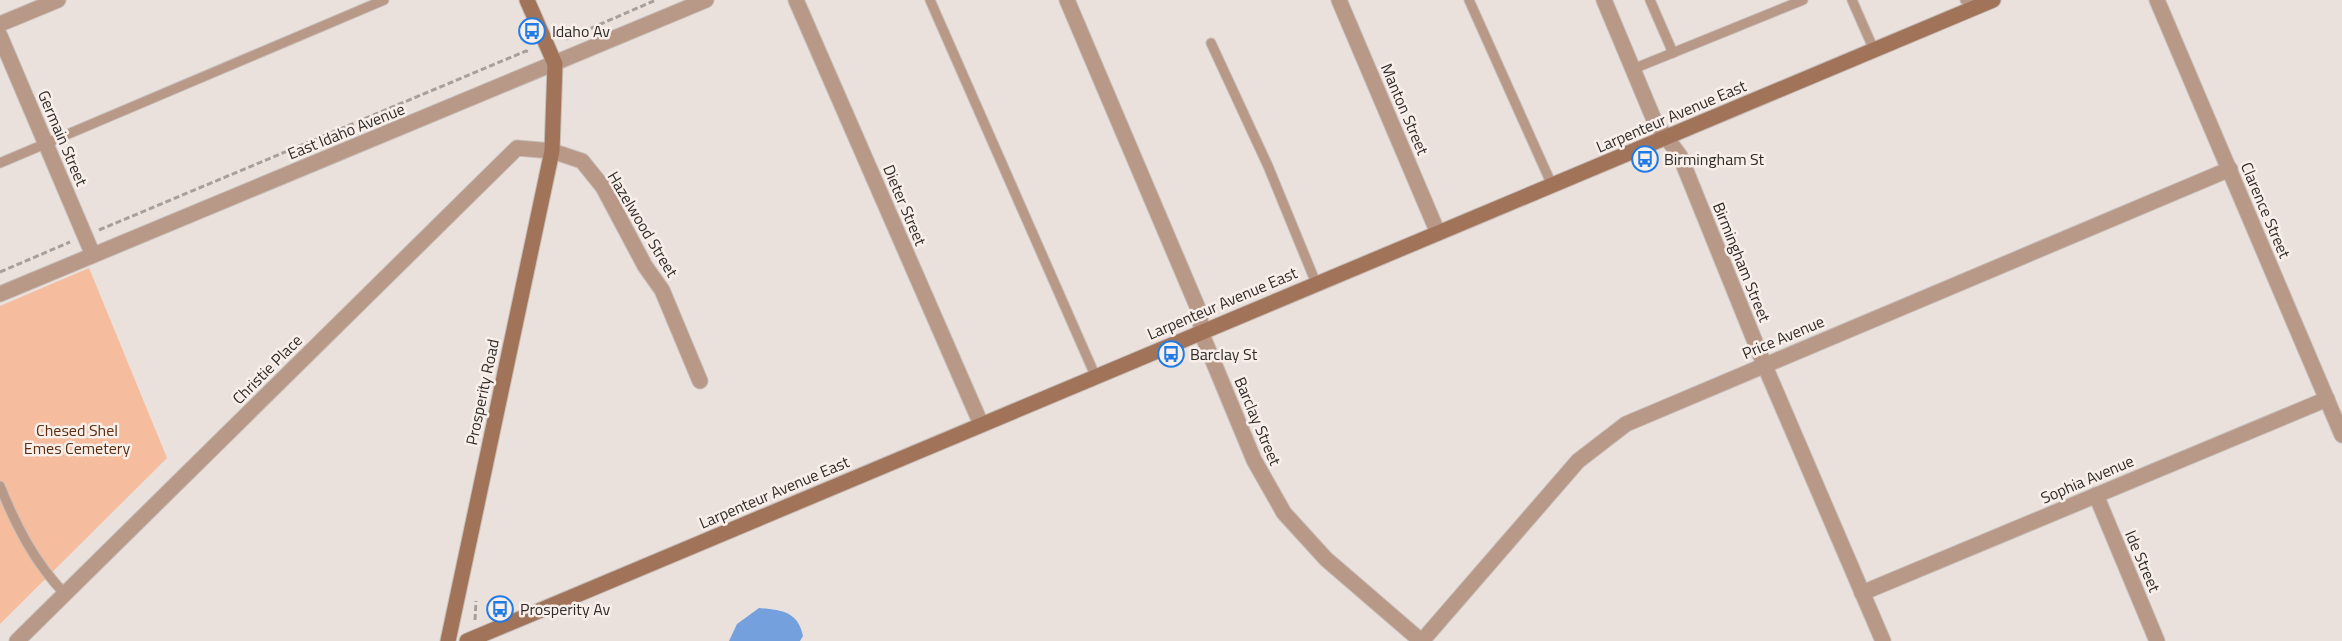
<svg xmlns="http://www.w3.org/2000/svg" width="2342" height="641" font-family="'Titillium Web',sans-serif">
<style>
.green{fill:#f5bd9e}
.water{fill:#74a1dd}
.lines{fill:none;stroke-linecap:round;stroke-linejoin:round}
.lane-casing{stroke:#c6bdb8;stroke-width:11}
.street-casing{stroke:#c6bdb8;stroke-width:17}
.secondary-casing{stroke:#c6bdb8;stroke-width:17}
.path{stroke:#a79f9b;stroke-width:3;stroke-dasharray:6 3;stroke-linecap:butt}
.lane{stroke:#b89887;stroke-width:9}
.street{stroke:#b89887;stroke-width:15}
.secondary{stroke:#a17359;stroke-width:15}
.labels{text-anchor:middle;stroke-width:5;stroke-linejoin:round;paint-order:stroke}
.poi-label{font-size:16px;fill:#302c2a;stroke:#f8efea;text-anchor:start}
.street-label{font-size:16px;fill:#302c2a;stroke:#f8efea}
.park-label{font-size:16px;fill:#5c2e0f;stroke:#f8efea}
</style>
<rect width="100%" height="100%" fill="#ebe1dc"/>
<!-- green -->
<polygon class="green" points="89,268 167,458 0,624 0,306"/>
<!-- water -->
<path class="water" d="M759 608C781 610 798 611 803 636L800 641H729L737 624Z"/>
<g class="lines">
<!-- lane casing -->
<g class="lane-casing">
<g id="lane">
<polyline points="930,0 1095,375"/>
<polyline points="1469,0 1552,185"/>
<polyline points="1650,0 1673,53"/>
<polyline points="1852,0 1874,50"/>
<polyline points="1965,0 1975,7"/>
<polyline points="1211,43 1268,166 1316,283"/>
<polyline points="1633,69 1803,0"/>
<polyline points="0,163 384,0"/>
<path d="M0 486C16 526 35 563 65 594"/>
</g>
</g>
<!-- street casing -->
<g class="street-casing">
<g id="street">
<polyline points="796,0 981,424"/>
<polyline points="1067,0 1200,313 1201,332 1254,460 1284,513 1326,559 1421,641"/>
<polyline points="1339,0 1438,233"/>
<polyline points="1604,0 1655,122 1680,156 1764,364 1883,641"/>
<polyline points="2157,0 2342,435"/>
<polyline points="0,24 58,0"/>
<polyline points="0,36 93,255"/>
<polyline points="0,294 706,0"/>
<polyline points="2096,495 2157,641"/>
<polyline points="1862,593 2327,399"/>
<polyline points="17,641 517,148 552,151 582,161 603,187 645,266 662,290 700,381"/>
<polyline points="1422,641 1578,461 1626,424 2230,169"/>
</g>
</g>
<!-- secondary casing -->
<g class="secondary-casing">
<g id="secondary">
<polyline points="448,641 552,151 555,64 527,0"/>
<polyline points="467,641 1993,0"/>
</g>
</g>
<!-- path -->
<g class="path">
<polyline points="566,39 656,0"/>
<polyline points="99,230 526,51 529,52"/>
<polyline points="0,272 70,242"/>
<polyline points="475,620 476,601"/>
</g>
<!-- lane -->
<use href="#lane" class="lane"/>
<!-- street -->
<use href="#street" class="street"/>
<!-- secondary -->
<use href="#secondary" class="secondary"/>
</g>
<!-- icons -->
<defs>
<g id="bus-ring" transform="scale(1.35)"><circle r="9.5" fill="#f8efea" stroke="#217be5" stroke-width="1.5"/><path d="M-5-6H5V4H4V6H2V4H-2V6H-4V4H-5ZM-3.5-4V0h7V-4ZM-3.5 1.2v1.5H-2V1.2ZM2 1.2v1.5H3.5V1.2Z" fill="#217be5"/></g>
</defs>
<g fill-rule="evenodd">
<use href="#bus-ring" x="532" y="31"/>
<use href="#bus-ring" x="1645" y="159"/>
<use href="#bus-ring" x="1171" y="354"/>
<use href="#bus-ring" x="500" y="609"/>
</g>
<g class="labels">
<!-- poi labels -->
<g class="poi-label">
<text x="552" y="37">Idaho Av</text>
<text x="1664" y="165">Birmingham St</text>
<text x="1190" y="360">Barclay St</text>
<text x="520" y="615">Prosperity Av</text>
</g>
<!-- street labels -->
<g class="street-label">
<text transform="translate(1405 109) rotate(67)" y="6">Manton Street</text>
<text transform="translate(1671 116) rotate(-23)" y="6">Larpenteur Avenue East</text>
<text transform="translate(346 131) rotate(-22)" y="6">East Idaho Avenue</text>
<text transform="translate(63 138) rotate(67)" y="6">Germain Street</text>
<text transform="translate(905 205) rotate(67)" y="6">Dieter Street</text>
<text transform="translate(2266 210) rotate(67)" y="6">Clarence Street</text>
<text transform="translate(643 224) rotate(59)" y="6">Hazelwood Street</text>
<text transform="translate(1742 262) rotate(68)" y="6">Birmingham Street</text>
<text transform="translate(1222 303) rotate(-23)" y="6">Larpenteur Avenue East</text>
<text transform="translate(1783 337) rotate(-23)" y="6">Price Avenue</text>
<text transform="translate(267 369) rotate(-45)" y="6">Christie Place</text>
<text transform="translate(482 392) rotate(-78)" y="6">Prosperity Road</text>
<text transform="translate(1258 421) rotate(67)" y="6">Barclay Street</text>
<text transform="translate(2087 479) rotate(-23)" y="6">Sophia Avenue</text>
<text transform="translate(774 492) rotate(-23)" y="6">Larpenteur Avenue East</text>
<text transform="translate(2143 561) rotate(67)" y="6">Ide Street</text>
</g>
<!-- park labels -->
<g class="park-label">
<text x="77" y="436">Chesed Shel<tspan x="77" dy="18">Emes Cemetery</tspan></text>
</g>
</g>
</svg>
